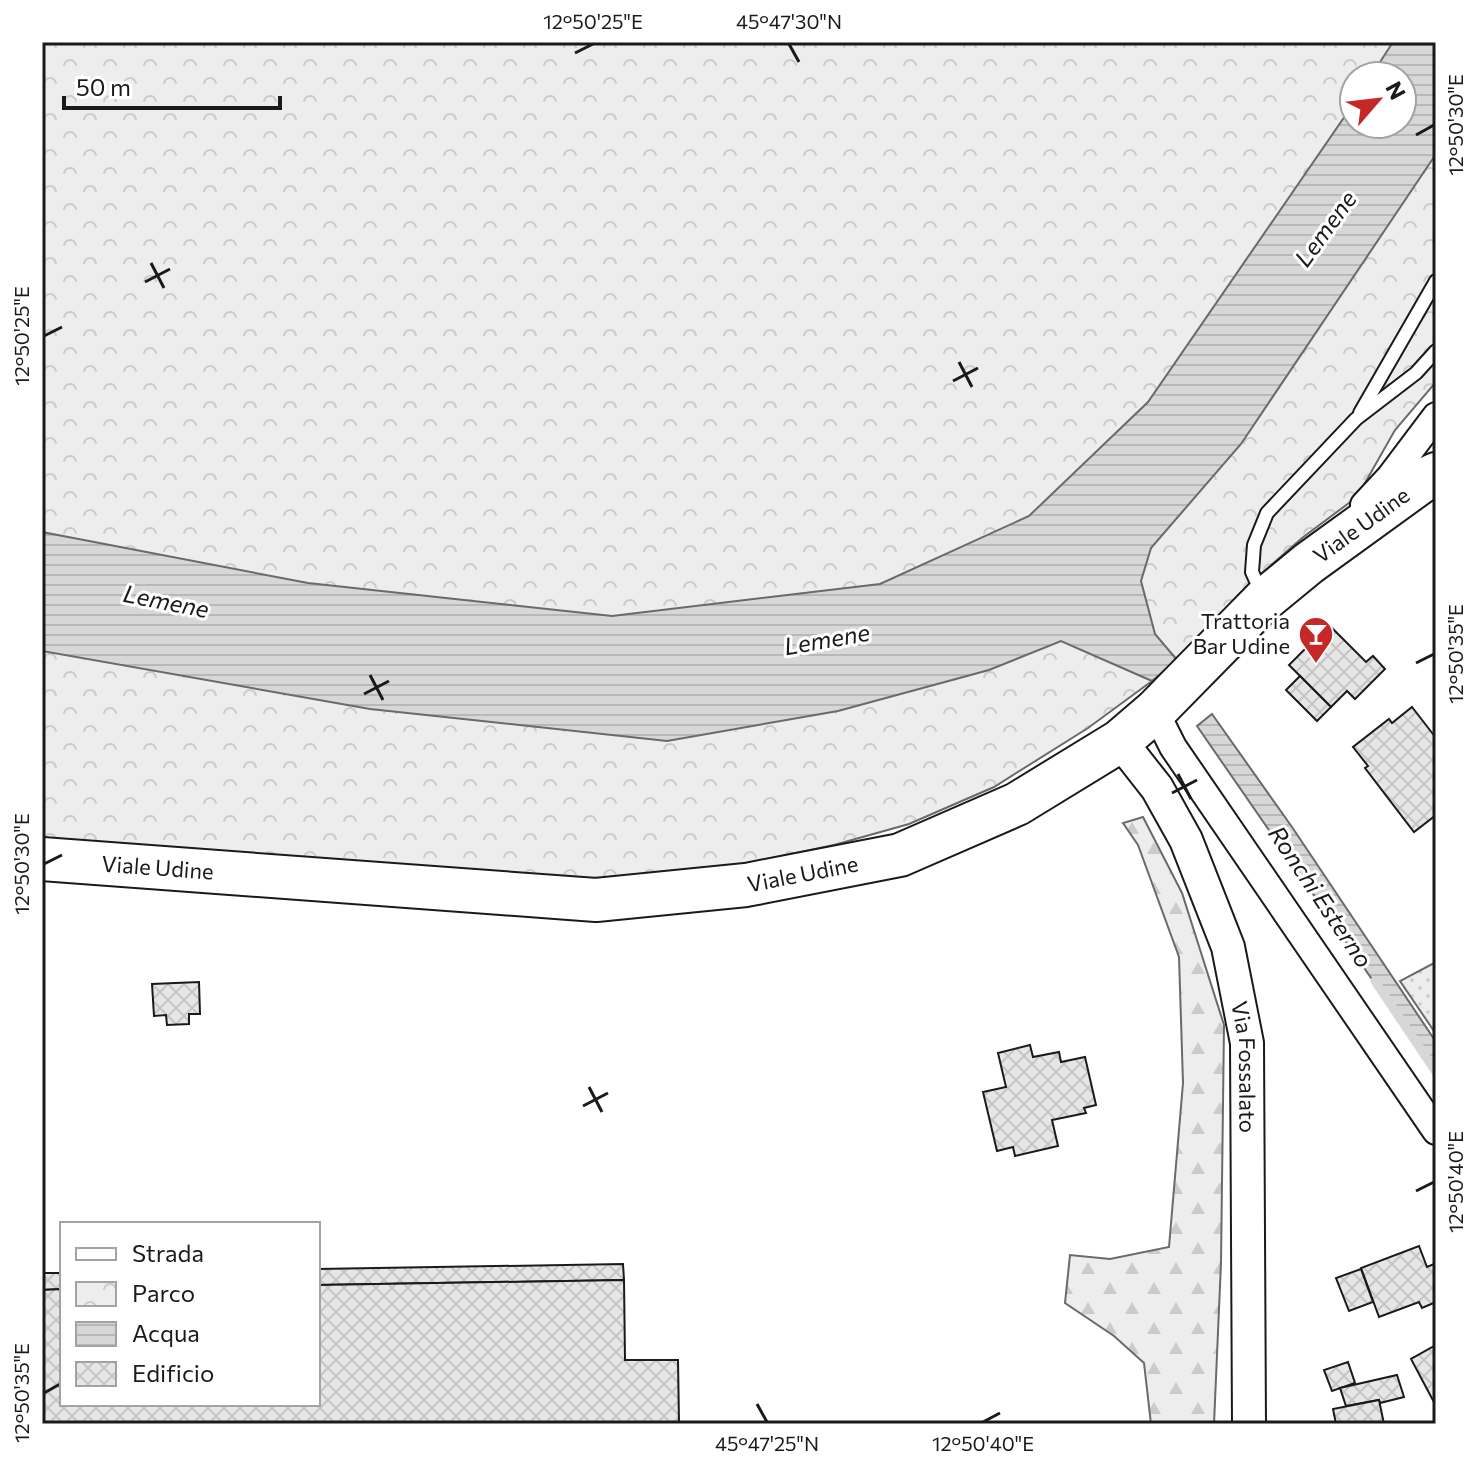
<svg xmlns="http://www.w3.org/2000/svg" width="1478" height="1466" font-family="Commissioner,sans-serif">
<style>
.forest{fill:url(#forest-firs);stroke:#6a6a6a;stroke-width:2}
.park{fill:url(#park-crowns);stroke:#6a6a6a;stroke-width:2;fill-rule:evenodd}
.garden{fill:url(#garden-dots);stroke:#6a6a6a;stroke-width:2}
.water{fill:url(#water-rules);stroke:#6a6a6a;stroke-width:2}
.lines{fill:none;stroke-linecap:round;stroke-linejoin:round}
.stream{stroke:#d7d7d7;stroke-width:9}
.building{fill:url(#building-cross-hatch);stroke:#1a1a1a;stroke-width:2}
.service-casing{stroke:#1a1a1a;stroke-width:16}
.minor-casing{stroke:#1a1a1a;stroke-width:30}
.tertiary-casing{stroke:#1a1a1a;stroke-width:36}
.primary-casing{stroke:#1a1a1a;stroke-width:46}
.service{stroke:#fff;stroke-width:12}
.minor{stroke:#fff;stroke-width:26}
.tertiary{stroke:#fff;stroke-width:32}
.primary{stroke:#fff;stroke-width:42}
.ticks{fill:none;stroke:#1a1a1a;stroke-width:3}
.labels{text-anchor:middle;stroke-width:6;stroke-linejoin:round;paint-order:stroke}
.street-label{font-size:22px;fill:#1a1a1a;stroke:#fff}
.poi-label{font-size:22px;fill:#1a1a1a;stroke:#fff;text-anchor:end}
.water-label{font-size:24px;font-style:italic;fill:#1a1a1a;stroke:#fff}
.neatline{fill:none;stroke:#1a1a1a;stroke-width:3}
.ticks-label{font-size:20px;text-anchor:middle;fill:#1a1a1a}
</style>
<defs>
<pattern id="forest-firs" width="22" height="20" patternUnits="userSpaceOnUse" patternTransform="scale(2)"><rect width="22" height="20" fill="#ededed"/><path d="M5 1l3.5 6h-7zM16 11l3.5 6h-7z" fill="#cbcbcb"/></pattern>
<pattern id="park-crowns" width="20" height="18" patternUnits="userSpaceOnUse" patternTransform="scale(2)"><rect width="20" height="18" fill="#ededed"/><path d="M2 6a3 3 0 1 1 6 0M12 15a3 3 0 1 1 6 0" fill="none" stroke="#cbcbcb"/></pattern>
<pattern id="garden-dots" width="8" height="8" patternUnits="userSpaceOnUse" patternTransform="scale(2)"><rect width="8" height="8" fill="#ededed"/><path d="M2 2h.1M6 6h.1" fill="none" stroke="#cbcbcb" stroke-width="1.8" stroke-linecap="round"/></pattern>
<pattern id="water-rules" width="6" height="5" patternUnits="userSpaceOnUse" patternTransform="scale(2)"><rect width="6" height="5" fill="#d7d7d7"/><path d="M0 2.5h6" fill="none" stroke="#b8b8b8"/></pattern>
<pattern id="building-cross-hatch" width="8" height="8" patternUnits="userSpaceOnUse" patternTransform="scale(2)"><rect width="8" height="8" fill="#e6e6e6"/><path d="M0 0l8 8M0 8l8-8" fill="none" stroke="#c5c5c5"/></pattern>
</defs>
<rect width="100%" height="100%" fill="#fff"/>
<!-- forest -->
<polygon class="forest" points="1143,817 1182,893 1224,1025 1221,1263 1214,1424 1151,1424 1144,1363 1114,1336 1065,1303 1070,1255 1110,1259 1169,1247 1183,1083 1179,957 1138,845 1123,823"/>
<!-- park -->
<path class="park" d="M46 42H1436V382L1395 430 1357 497 1302 538 1246 587 1177 660 1152 681 1088 728 994 787 909 824 834 845 748 863 694 871 622 878 567 879 42 843V44ZM1354 76H1402V124H1354Z"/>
<!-- garden -->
<polygon class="garden" points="1436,962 1436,1034 1400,981"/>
<!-- water -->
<g class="water">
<polygon points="1393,42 1436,42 1436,154 1241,444 1151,548 1141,581 1155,634 1177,660 1152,681 1061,641 989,670 838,711 667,741 370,709 42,651 42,532 308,583 612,616 880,584 1029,516 1148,402 1354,103 1354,124 1402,124 1402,76 1371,76"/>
<polygon points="1212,714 1292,827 1436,1042 1436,1072 1197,726"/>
</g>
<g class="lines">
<!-- stream -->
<polyline class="stream" points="1375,981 1436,1072"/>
</g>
<!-- building -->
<g class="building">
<polygon points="1329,625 1366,662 1373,656 1385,669 1355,699 1347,691 1331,707 1289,665"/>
<polygon points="1300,676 1331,707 1317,721 1286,690"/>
<polygon points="1412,707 1436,738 1436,815 1414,832 1365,768 1368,766 1353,747 1389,719 1392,723"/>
<polygon points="199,982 200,1014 189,1014 189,1024 167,1025 166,1015 154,1016 152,984"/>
<polygon points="1030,1045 1033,1057 1059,1052 1061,1062 1085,1057 1096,1105 1084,1108 1086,1113 1052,1120 1058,1146 1015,1156 1013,1147 997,1151 983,1092 1006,1087 998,1053"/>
<polygon points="1419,1246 1427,1267 1434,1264 1436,1269 1436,1302 1422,1308 1419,1302 1379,1317 1361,1268"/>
<polygon points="623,1264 624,1280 318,1285 318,1269"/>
<polygon points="1361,1269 1373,1302 1349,1311 1336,1278"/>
<polygon points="42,1273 62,1273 62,1289 42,1290"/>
<polygon points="624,1280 625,1360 678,1360 679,1424 42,1424 42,1290 62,1289 62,1404 318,1404 318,1285"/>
<polygon points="1436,1345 1436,1406 1411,1359"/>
<polygon points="1348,1362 1355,1383 1332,1391 1324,1370"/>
<polygon points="1397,1375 1404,1397 1380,1403 1379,1400 1346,1406 1340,1388"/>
<polygon points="1379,1400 1384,1424 1336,1424 1333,1409"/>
</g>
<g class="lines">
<!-- service casing -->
<g class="service-casing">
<g id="service">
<polyline points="1360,413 1436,281"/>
<polyline points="1262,594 1252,572 1254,545 1267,513 1356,419 1416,373 1436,351"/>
</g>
</g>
<!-- minor casing -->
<g class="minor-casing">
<g id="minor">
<polyline points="1364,505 1390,477 1436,416"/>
<polyline points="1155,711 1173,747 1436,1131"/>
</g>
</g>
<!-- tertiary casing -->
<g class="tertiary-casing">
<g id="tertiary">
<path id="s1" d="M1120 741 1157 788 1186 840 1228 947 1247 1043 1249 1424"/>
</g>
</g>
<!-- primary casing -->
<g class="primary-casing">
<g id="primary">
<path id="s2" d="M42 859 596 900 746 885 900 855 1017 804 1120 741 1155 711 1264 600 1309 563 1425 479 1436 474"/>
</g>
</g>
<!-- service -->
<use href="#service" class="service"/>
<!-- minor -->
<use href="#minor" class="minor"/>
<!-- tertiary -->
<use href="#tertiary" class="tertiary"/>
<!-- primary -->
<use href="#primary" class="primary"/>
</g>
<!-- ticks -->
<path class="ticks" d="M789 44 799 62M575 53 593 44M1416 135 1434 125M151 263 164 288M145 282 170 269M44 336 62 327M959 362 972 387M953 381 978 368M1416 663 1434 654M370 675 383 700M364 694 389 681M1178 774 1191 799M1172 793 1197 780M44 864 62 855M589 1087 602 1112M583 1106 608 1093M1416 1191 1434 1182M44 1393 62 1383M757 1404 767 1422M983 1422 1000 1413"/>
<!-- icons -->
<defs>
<g id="bar-pin" transform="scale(1.8)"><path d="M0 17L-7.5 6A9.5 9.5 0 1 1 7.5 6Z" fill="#c62828" stroke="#fff"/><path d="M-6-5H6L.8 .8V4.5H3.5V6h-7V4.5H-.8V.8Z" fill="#fff"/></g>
</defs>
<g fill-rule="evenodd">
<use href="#bar-pin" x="1316" y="634"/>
</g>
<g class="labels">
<!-- street labels -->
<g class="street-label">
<text dy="8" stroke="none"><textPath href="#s2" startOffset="1436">Viale Udine</textPath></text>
<text dy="8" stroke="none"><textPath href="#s2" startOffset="116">Viale Udine</textPath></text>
<text dy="8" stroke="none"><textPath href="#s2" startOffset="764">Viale Udine</textPath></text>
<text dy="8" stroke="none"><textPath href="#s1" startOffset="356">Via Fossalato</textPath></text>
</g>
<!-- poi labels -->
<g class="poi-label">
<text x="1290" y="629">Trattoria<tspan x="1290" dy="25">Bar Udine</tspan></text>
</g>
<!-- water labels -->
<g class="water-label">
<text transform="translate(1326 229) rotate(-54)" y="8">Lemene</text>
<text transform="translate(166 602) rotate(11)" y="8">Lemene</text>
<text transform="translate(827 640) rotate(-10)" y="8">Lemene</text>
<text transform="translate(1320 897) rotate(56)" y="8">Ronchi Esterno</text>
</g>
</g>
<!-- border -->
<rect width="1478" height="1466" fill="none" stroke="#ffffff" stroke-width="88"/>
<!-- legend -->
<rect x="60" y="1222" width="260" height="184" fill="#ffffff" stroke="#a3a3a3" stroke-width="2"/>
<rect x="76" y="1248" width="40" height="12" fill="#ffffff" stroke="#a3a3a3" stroke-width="2"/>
<text x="132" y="1262" font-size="24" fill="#1a1a1a">Strada</text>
<rect x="76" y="1282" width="40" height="24" fill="url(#park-crowns)" stroke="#a3a3a3" stroke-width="2"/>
<text x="132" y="1302" font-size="24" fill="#1a1a1a">Parco</text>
<rect x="76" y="1322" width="40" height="24" fill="url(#water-rules)" stroke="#a3a3a3" stroke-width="2"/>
<text x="132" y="1342" font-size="24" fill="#1a1a1a">Acqua</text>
<rect x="76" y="1362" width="40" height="24" fill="url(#building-cross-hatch)" stroke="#a3a3a3" stroke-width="2"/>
<text x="132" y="1382" font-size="24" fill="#1a1a1a">Edificio</text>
<!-- north arrow -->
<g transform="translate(1378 100) rotate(62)"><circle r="38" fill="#ffffff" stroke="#a3a3a3" stroke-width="2"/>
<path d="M0-6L14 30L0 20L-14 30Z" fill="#c62828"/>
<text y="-12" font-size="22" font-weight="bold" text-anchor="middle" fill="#1a1a1a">N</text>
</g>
<!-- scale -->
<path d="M64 96v12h216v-12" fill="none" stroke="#1a1a1a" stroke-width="4"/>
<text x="76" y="96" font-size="24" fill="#1a1a1a" stroke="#ffffff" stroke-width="6" paint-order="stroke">50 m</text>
<rect x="44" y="44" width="1390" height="1378" class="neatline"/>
<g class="ticks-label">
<text x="593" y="29">12°50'25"E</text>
<text x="789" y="29">45°47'30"N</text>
<text transform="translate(1456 125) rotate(-90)" y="7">12°50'30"E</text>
<text transform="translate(22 336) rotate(-90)" y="7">12°50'25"E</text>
<text transform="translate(1456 654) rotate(-90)" y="7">12°50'35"E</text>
<text transform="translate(22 864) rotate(-90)" y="7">12°50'30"E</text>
<text transform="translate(1456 1182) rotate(-90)" y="7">12°50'40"E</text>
<text transform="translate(22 1393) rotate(-90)" y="7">12°50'35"E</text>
<text x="767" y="1451">45°47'25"N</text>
<text x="983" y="1451">12°50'40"E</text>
</g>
</svg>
